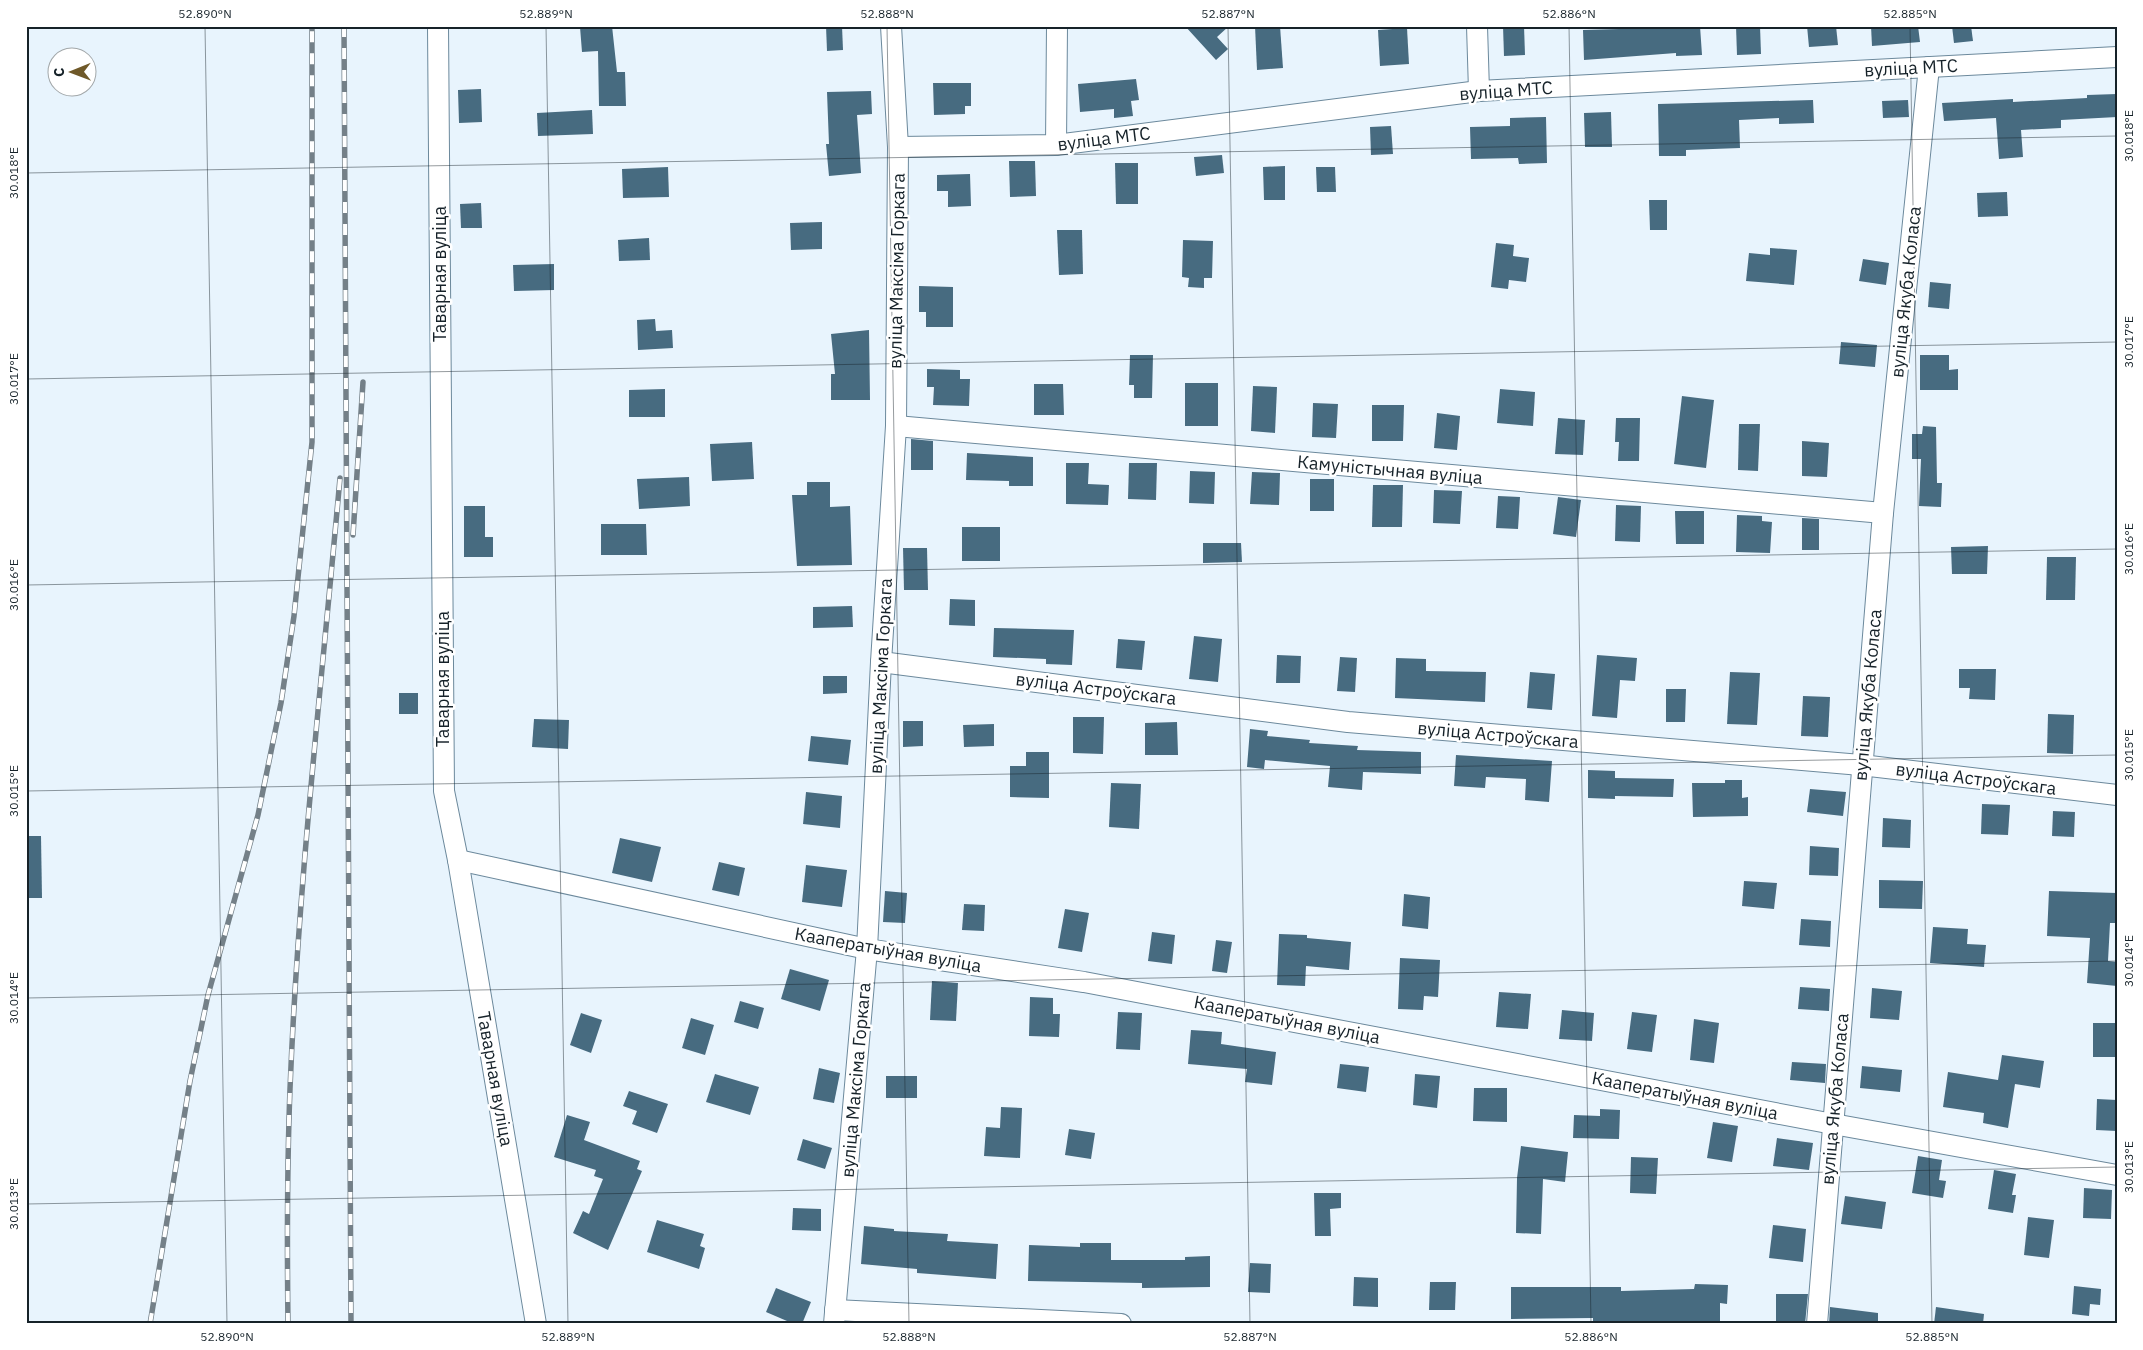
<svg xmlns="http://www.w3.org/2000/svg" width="2143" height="1350" font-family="'IBM Plex Sans',sans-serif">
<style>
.building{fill:#476b80}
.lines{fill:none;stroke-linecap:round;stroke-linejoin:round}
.minor-casing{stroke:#6c899c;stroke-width:22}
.minor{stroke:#fff;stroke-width:20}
.rail-casing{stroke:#748088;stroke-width:5.5}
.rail{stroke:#fff;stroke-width:4;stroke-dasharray:11;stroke-linecap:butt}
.ticks{fill:none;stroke:#162229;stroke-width:1;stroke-opacity:0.45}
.labels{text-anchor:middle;stroke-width:5;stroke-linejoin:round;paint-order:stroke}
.street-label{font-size:18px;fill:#162229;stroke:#fff}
.neatline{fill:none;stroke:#162229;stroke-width:2}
.ticks-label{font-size:12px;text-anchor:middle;fill:#162229}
</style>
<rect width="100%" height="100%" fill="#e8f4fd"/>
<!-- building -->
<g class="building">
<polygon points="612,26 617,72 625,72 626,106 599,106 598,51 582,52 580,27"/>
<polygon points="826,26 842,26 843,50 827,51"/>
<polygon points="1185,26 1229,26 1217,37 1228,49 1216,60"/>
<polygon points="1255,26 1280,26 1283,68 1257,70"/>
<polygon points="1503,26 1524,26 1525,55 1504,56"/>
<polygon points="1618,26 1700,26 1702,55 1676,56 1676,53 1584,60 1583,30 1619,29"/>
<polygon points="1736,26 1760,26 1761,54 1737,55"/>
<polygon points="1807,26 1836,26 1838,45 1809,47"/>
<polygon points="1871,26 1918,26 1920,42 1872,46"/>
<polygon points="1952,26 1971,26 1973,41 1954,43"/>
<polygon points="1407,28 1409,64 1380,66 1378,30"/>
<polygon points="1136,79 1139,100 1131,101 1133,116 1114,118 1114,109 1080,112 1078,84"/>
<polygon points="933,83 971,83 971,106 965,106 965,114 934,115"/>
<polygon points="481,89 482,122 459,123 458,90"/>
<polygon points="871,91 872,114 857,115 861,173 829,176 826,144 829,144 827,92"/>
<polygon points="2117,94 2117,117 2061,120 2061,128 2021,130 2023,157 1999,159 1996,118 1944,121 1942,103 2013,99 2013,102 2087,98 2087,95"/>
<polygon points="1813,100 1814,123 1779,124 1779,118 1739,120 1740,148 1686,150 1686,156 1659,156 1658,104"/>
<polygon points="1908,100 1909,117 1883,118 1882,101"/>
<polygon points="592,110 593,134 538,136 537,113"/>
<polygon points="1611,112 1612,147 1585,147 1584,113"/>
<polygon points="1546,117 1547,163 1519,164 1518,158 1471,159 1470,127 1510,126 1510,118"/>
<polygon points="1391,126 1393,154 1371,155 1370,127"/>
<polygon points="1222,155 1224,173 1196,176 1194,157"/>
<polygon points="1009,161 1035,161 1036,196 1010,197"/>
<polygon points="1115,163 1138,163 1138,204 1116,204"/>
<polygon points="1285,166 1285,200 1264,200 1263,167"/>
<polygon points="668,167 669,197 623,198 622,169"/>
<polygon points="1316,167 1335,167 1336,192 1317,192"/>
<polygon points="970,174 971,206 948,207 948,191 937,191 937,175"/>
<polygon points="2007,192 2008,216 1978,217 1977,193"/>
<polygon points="1649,200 1667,200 1667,230 1650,230"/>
<polygon points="481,203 482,228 461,228 460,204"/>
<polygon points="822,222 822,249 791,250 790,223"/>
<polygon points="1057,230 1082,230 1083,274 1059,275"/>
<polygon points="649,238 650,260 619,261 618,240"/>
<polygon points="1183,240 1213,241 1212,278 1204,278 1204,288 1188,287 1189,278 1182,277"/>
<polygon points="1496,243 1514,245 1513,256 1529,258 1526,282 1509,280 1508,289 1491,287"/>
<polygon points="1770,248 1797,250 1794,285 1746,281 1749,253 1770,255"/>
<polygon points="1863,259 1889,263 1886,285 1859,281"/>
<polygon points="554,264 554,290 514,291 513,265"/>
<polygon points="1930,282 1951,284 1949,309 1928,307"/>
<polygon points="919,286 953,287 953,327 926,327 926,312 919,312"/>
<polygon points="655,319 656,331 672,330 673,348 638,350 637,320"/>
<polygon points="869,330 870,400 831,400 831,374 835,374 831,334"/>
<polygon points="1841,342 1877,345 1875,367 1839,364"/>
<polygon points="1130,355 1153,355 1152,398 1134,398 1134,385 1129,385"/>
<polygon points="1920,355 1949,355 1949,370 1958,369 1958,390 1920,390"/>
<polygon points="927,369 960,370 960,379 970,379 969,406 933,405 934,387 927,387"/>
<rect x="1185" y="383" width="33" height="43"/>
<polygon points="1034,384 1063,384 1064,415 1034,415"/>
<polygon points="1253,386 1277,387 1275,433 1251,431"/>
<polygon points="665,389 665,417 629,417 629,390"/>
<polygon points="1500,389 1535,392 1533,426 1497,423"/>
<polygon points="1682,396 1714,400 1706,468 1674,464"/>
<polygon points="1313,403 1338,404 1336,438 1312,437"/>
<polygon points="1372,405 1404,405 1403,441 1372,441"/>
<polygon points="1437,413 1460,416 1457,450 1434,448"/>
<polygon points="1558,418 1585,420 1583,455 1555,454"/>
<polygon points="1616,418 1640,418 1639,461 1618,461 1619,442 1615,442"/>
<polygon points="1739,424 1760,424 1758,471 1738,470"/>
<polygon points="1923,426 1936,427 1937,483 1942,483 1941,507 1919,506 1921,459 1912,459 1912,434 1922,434"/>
<polygon points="911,439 933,441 933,470 911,470"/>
<polygon points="1802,441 1829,443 1827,477 1802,476"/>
<polygon points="752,442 754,479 712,481 710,444"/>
<polygon points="967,453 1033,457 1033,486 1009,486 1009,481 966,480"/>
<polygon points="1066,463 1089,463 1088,484 1109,485 1108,505 1066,504"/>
<polygon points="1129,463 1157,463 1156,500 1128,499"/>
<polygon points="1190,471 1215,472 1214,504 1189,503"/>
<polygon points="1252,472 1280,473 1279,505 1250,504"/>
<polygon points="689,477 690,506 639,509 637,479"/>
<rect x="1310" y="479" width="24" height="32"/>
<polygon points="807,482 830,482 830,507 850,506 852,565 797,566 792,495 807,495"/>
<polygon points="1373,485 1403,485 1402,527 1372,527"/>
<polygon points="1434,490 1462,491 1460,524 1433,523"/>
<polygon points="1498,496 1520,497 1518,529 1496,528"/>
<polygon points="1558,497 1581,500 1576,537 1553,534"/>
<polygon points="1616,505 1641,506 1640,542 1615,541"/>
<polygon points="464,506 485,506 485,537 493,537 493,557 464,557"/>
<polygon points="1675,511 1704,511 1704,544 1676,544"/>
<polygon points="1737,515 1762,516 1762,521 1772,522 1770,553 1736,552"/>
<polygon points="1802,518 1819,519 1819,550 1802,550"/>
<polygon points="601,524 646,524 647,555 601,555"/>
<rect x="962" y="527" width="38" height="34"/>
<polygon points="1203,543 1241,543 1242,562 1203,563"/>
<polygon points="1988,546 1987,574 1952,574 1951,547"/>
<polygon points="903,548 927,548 928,590 904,590"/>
<polygon points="2047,557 2076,557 2075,600 2046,600"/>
<polygon points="950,599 975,600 975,626 949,625"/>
<polygon points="852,606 853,627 813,628 813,607"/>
<polygon points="994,628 1074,630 1072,665 1046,664 1046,659 993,657"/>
<polygon points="1194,636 1222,639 1218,682 1189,679"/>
<polygon points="1118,639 1145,641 1142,670 1116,668"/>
<polygon points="1277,655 1301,656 1300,683 1276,683"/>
<polygon points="1597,655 1637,658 1635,681 1620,680 1617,718 1592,716"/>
<polygon points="1340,657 1357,658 1355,692 1337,691"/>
<polygon points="1396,658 1426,659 1426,671 1486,672 1485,702 1395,698"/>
<polygon points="1959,669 1996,669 1995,700 1969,699 1970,688 1959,688"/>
<polygon points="1530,672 1555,674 1552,710 1527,708"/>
<polygon points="1730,672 1760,673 1757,725 1727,724"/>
<polygon points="823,676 847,676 847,693 823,694"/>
<polygon points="1666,689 1686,689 1685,722 1666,722"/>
<rect x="399" y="693" width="19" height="21"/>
<polygon points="1803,696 1830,697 1828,737 1801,736"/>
<polygon points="2048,714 2074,715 2073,754 2047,753"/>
<polygon points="1073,717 1104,717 1103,754 1073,753"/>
<polygon points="534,719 569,720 568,749 532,747"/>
<polygon points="903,721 923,721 923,746 903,747"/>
<polygon points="1177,722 1178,755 1145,755 1145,723"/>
<polygon points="994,724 994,746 964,747 963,725"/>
<polygon points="1250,729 1268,731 1267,736 1310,740 1309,743 1358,746 1357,750 1421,752 1421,774 1363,772 1362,790 1328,787 1330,766 1265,760 1264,769 1247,767"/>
<polygon points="811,736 851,740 848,765 808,761"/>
<polygon points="1026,752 1049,752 1049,798 1010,797 1010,766 1026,766"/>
<polygon points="1456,755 1552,761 1549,802 1525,800 1526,779 1486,777 1485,788 1454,786"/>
<polygon points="1588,770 1615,771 1615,778 1674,779 1673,797 1615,796 1615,799 1588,798"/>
<polygon points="1725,780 1742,780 1742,798 1748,797 1748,816 1693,817 1692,783 1725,783"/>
<polygon points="1111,783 1141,784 1139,829 1109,827"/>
<polygon points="1810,789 1846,792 1843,816 1807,812"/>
<polygon points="806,792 842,796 840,828 803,824"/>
<polygon points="1982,804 2010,805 2008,835 1981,834"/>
<polygon points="2053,811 2075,812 2074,837 2052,836"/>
<polygon points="1883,818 1911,820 1910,848 1882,847"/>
<polygon points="26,836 41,836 42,898 26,898"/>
<polygon points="620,838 661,847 652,882 612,873"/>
<polygon points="1810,846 1839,848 1838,876 1809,875"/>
<polygon points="719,862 745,868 739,896 712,890"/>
<polygon points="806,865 847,870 842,907 802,902"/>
<polygon points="1879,880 1923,881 1922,909 1879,908"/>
<polygon points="1744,881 1777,883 1774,909 1742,906"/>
<polygon points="885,891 907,893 905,923 883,922"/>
<polygon points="2049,891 2117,893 2117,923 2110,923 2108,961 2117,962 2117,986 2087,983 2090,938 2047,936"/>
<polygon points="1404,894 1430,897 1428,929 1402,926"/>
<polygon points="964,904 985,905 984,931 962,930"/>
<polygon points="1065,909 1089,913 1082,952 1058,948"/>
<polygon points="1801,919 1831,921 1830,947 1799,945"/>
<polygon points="1933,927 1968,929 1967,944 1986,945 1984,967 1930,963"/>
<polygon points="1152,932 1175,935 1172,964 1148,961"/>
<polygon points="1279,934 1307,935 1307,938 1351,942 1349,970 1306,966 1305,986 1277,985"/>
<polygon points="1216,940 1232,942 1227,973 1212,971"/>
<polygon points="1400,958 1440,960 1438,997 1424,996 1423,1010 1398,1009"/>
<polygon points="790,969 829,980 820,1011 781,999"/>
<polygon points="932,981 958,983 956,1021 930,1020"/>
<polygon points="1800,987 1830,989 1829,1011 1798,1009"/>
<polygon points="1872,988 1902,991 1899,1020 1870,1018"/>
<polygon points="1499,992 1531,994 1528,1029 1496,1027"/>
<polygon points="1030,997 1053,998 1053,1014 1060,1014 1059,1037 1029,1036"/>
<polygon points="740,1001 764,1008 758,1029 734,1022"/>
<polygon points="1562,1010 1594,1013 1592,1041 1559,1039"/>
<polygon points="1118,1012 1142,1013 1140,1050 1116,1049"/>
<polygon points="1632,1012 1657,1015 1652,1052 1627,1049"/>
<polygon points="581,1013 602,1020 591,1053 570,1045"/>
<polygon points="691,1018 714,1025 705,1055 682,1048"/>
<polygon points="1694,1019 1719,1023 1714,1063 1690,1060"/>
<rect x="2093" y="1023" width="24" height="34"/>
<polygon points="1191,1030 1222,1032 1221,1044 1276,1052 1272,1085 1245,1082 1247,1069 1188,1064"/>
<polygon points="2002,1055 2044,1061 2040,1088 2015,1084 2008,1128 1983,1123 1984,1113 1943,1107 1948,1072 1998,1080"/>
<polygon points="1792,1062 1826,1064 1825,1083 1790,1080"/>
<polygon points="1340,1064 1369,1067 1366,1092 1337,1088"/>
<polygon points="1862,1066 1902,1070 1900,1092 1860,1088"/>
<polygon points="819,1068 840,1073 834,1103 813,1099"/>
<polygon points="715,1074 759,1087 750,1115 706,1102"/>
<polygon points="1415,1074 1440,1076 1437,1108 1413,1105"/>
<rect x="886" y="1076" width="31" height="22"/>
<polygon points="1474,1088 1507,1088 1507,1122 1473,1121"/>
<polygon points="629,1091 668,1104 657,1133 632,1124 637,1111 623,1106"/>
<polygon points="2097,1099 2117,1100 2117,1131 2096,1130"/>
<polygon points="1001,1107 1022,1108 1020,1158 984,1156 986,1127 1000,1128"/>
<polygon points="1600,1109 1620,1110 1619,1139 1573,1138 1574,1115 1600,1116"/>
<polygon points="567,1115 590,1122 584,1140 640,1161 637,1169 642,1171 608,1250 573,1233 583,1211 589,1214 603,1179 594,1176 596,1170 554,1157"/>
<polygon points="1713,1122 1738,1126 1732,1162 1707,1158"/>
<polygon points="1069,1129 1095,1133 1091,1159 1065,1155"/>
<polygon points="1777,1138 1813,1143 1809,1170 1773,1166"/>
<polygon points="803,1139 832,1148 825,1169 797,1160"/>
<polygon points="1521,1146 1568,1152 1565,1182 1543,1179 1541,1234 1516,1233 1517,1178"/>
<polygon points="1918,1156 1942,1160 1939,1180 1946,1181 1943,1198 1912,1193"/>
<polygon points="1631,1157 1658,1158 1656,1194 1630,1193"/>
<polygon points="1994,1170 2016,1174 2012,1195 2016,1195 2013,1213 1988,1209"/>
<polygon points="2084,1188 2112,1190 2111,1219 2083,1218"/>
<polygon points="1314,1193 1341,1193 1341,1208 1330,1209 1331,1236 1315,1236"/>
<polygon points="1845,1196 1886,1202 1882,1229 1841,1224"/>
<polygon points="793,1208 821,1209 821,1231 792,1230"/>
<polygon points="2028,1217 2054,1220 2049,1258 2024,1255"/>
<polygon points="657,1220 704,1234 700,1246 705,1248 699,1269 647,1252"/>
<polygon points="1773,1225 1806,1229 1803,1262 1769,1258"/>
<polygon points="864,1226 894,1229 894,1231 948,1234 947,1241 998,1244 996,1279 917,1273 917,1269 861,1264"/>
<polygon points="1080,1243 1111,1243 1111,1260 1185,1260 1185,1257 1210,1256 1210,1287 1142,1288 1142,1283 1028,1281 1029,1245 1080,1247"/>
<polygon points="1250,1263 1271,1264 1270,1293 1248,1292"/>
<polygon points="1354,1277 1378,1278 1378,1307 1353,1306"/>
<polygon points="1430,1282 1456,1282 1455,1310 1429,1310"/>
<polygon points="1695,1284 1728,1285 1727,1304 1720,1303 1720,1324 1593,1322 1593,1318 1511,1319 1511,1287 1621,1287 1621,1291 1694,1289"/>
<polygon points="2074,1286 2101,1289 2100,1305 2090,1304 2089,1316 2072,1314"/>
<polygon points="776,1288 811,1302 802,1324 794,1324 766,1312"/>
<polygon points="1776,1294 1808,1294 1805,1324 1776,1322"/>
<polygon points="1830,1307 1878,1313 1878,1324 1829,1324"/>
<polygon points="1936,1307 1984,1314 1983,1324 1934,1324"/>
</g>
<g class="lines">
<!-- minor casing -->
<g class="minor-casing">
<g id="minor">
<polyline points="438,26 444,791 458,860 536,1324"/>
<polyline points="1477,26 1479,91"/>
<polyline points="1056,145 1057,26"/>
<polyline points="898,147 1056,145 1479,91 2117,57"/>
<polyline points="896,426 1883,513"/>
<polyline points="881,662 1348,722 1861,765 2117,795"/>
<polyline points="458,860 867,949 1084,982 1833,1124 2117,1175"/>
<polyline points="835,1310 1121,1324"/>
<polyline points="834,1324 867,949 881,662 896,426 898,147 891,26"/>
<polyline points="1817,1324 1883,513 1929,67"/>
</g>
</g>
<!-- minor -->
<use href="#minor" class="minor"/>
<!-- rail casing -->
<g class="rail-casing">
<g id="rail">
<polyline points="344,26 351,1324"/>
<polyline points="353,535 363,382"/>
<polyline points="150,1324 190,1081 208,995 258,815 281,703 294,616 312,442 312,26"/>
<path d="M288 1324C287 1246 287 1168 290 1089 298 885 322 681 340 478"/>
</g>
</g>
<!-- rail -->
<use href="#rail" class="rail"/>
</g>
<!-- ticks -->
<path class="ticks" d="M205 26 227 1324M546 26 568 1324M887 26 909 1324M1228 26 1250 1324M1569 26 1591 1324M1910 26 1932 1324M26 173 2117 136M26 379 2117 342M26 585 2117 549M26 791 2117 755M26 998 2117 961M26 1204 2117 1167"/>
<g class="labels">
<!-- street labels -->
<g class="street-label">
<text transform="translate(1911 68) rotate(-3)" y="6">вуліца МТС</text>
<text transform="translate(1506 91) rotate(-4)" y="6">вуліца МТС</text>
<text transform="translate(1104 139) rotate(-7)" y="6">вуліца МТС</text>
<text transform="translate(897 271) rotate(-89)" y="6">вуліца Максіма Горкага</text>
<text transform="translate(440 274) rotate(-90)" y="6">Таварная вуліца</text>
<text transform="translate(1906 292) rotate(-84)" y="6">вуліца Якуба Коласа</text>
<text transform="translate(1390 470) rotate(5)" y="6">Камуністычная вуліца</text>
<text transform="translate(881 676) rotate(-87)" y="6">вуліца Максіма Горкага</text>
<text transform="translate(443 679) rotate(-90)" y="6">Таварная вуліца</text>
<text transform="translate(1096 689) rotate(7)" y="6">вуліца Астроўскага</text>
<text transform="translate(1868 695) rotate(-85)" y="6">вуліца Якуба Коласа</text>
<text transform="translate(1498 735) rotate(5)" y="6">вуліца Астроўскага</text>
<text transform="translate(1976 779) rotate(7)" y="6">вуліца Астроўскага</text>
<text transform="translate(888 950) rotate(10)" y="6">Кааператыўная вуліца</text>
<text transform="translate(1287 1020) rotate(11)" y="6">Кааператыўная вуліца</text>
<text transform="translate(495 1079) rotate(80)" y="6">Таварная вуліца</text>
<text transform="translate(856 1080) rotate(-85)" y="6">вуліца Максіма Горкага</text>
<text transform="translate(1685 1096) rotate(11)" y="6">Кааператыўная вуліца</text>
<text transform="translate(1835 1099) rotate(-85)" y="6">вуліца Якуба Коласа</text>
</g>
</g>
<!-- border -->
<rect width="2143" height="1350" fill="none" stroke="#ffffff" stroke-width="55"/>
<!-- north arrow -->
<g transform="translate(72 72) rotate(269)"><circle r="24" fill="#ffffff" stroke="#a2a7a9"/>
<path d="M0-4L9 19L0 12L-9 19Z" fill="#6f5929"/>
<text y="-8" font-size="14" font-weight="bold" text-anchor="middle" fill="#162229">С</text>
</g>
<rect x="28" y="28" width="2088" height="1294" class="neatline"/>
<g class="ticks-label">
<text x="205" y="18">52.890°N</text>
<text x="546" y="18">52.889°N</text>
<text x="887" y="18">52.888°N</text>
<text x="1228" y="18">52.887°N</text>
<text x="1569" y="18">52.886°N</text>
<text x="1910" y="18">52.885°N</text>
<text transform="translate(2129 136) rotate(-90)" y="4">30.018°E</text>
<text transform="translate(14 173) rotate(-90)" y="4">30.018°E</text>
<text transform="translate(2129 342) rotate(-90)" y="4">30.017°E</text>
<text transform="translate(14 379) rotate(-90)" y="4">30.017°E</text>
<text transform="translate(2129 549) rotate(-90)" y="4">30.016°E</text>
<text transform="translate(14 585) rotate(-90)" y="4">30.016°E</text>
<text transform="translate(2129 755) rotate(-90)" y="4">30.015°E</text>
<text transform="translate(14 791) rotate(-90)" y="4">30.015°E</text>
<text transform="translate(2129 961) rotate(-90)" y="4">30.014°E</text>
<text transform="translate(14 998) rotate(-90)" y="4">30.014°E</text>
<text transform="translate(2129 1167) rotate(-90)" y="4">30.013°E</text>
<text transform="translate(14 1204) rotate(-90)" y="4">30.013°E</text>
<text x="227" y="1341">52.890°N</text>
<text x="568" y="1341">52.889°N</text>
<text x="909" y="1341">52.888°N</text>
<text x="1250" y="1341">52.887°N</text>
<text x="1591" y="1341">52.886°N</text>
<text x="1932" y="1341">52.885°N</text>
</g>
</svg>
